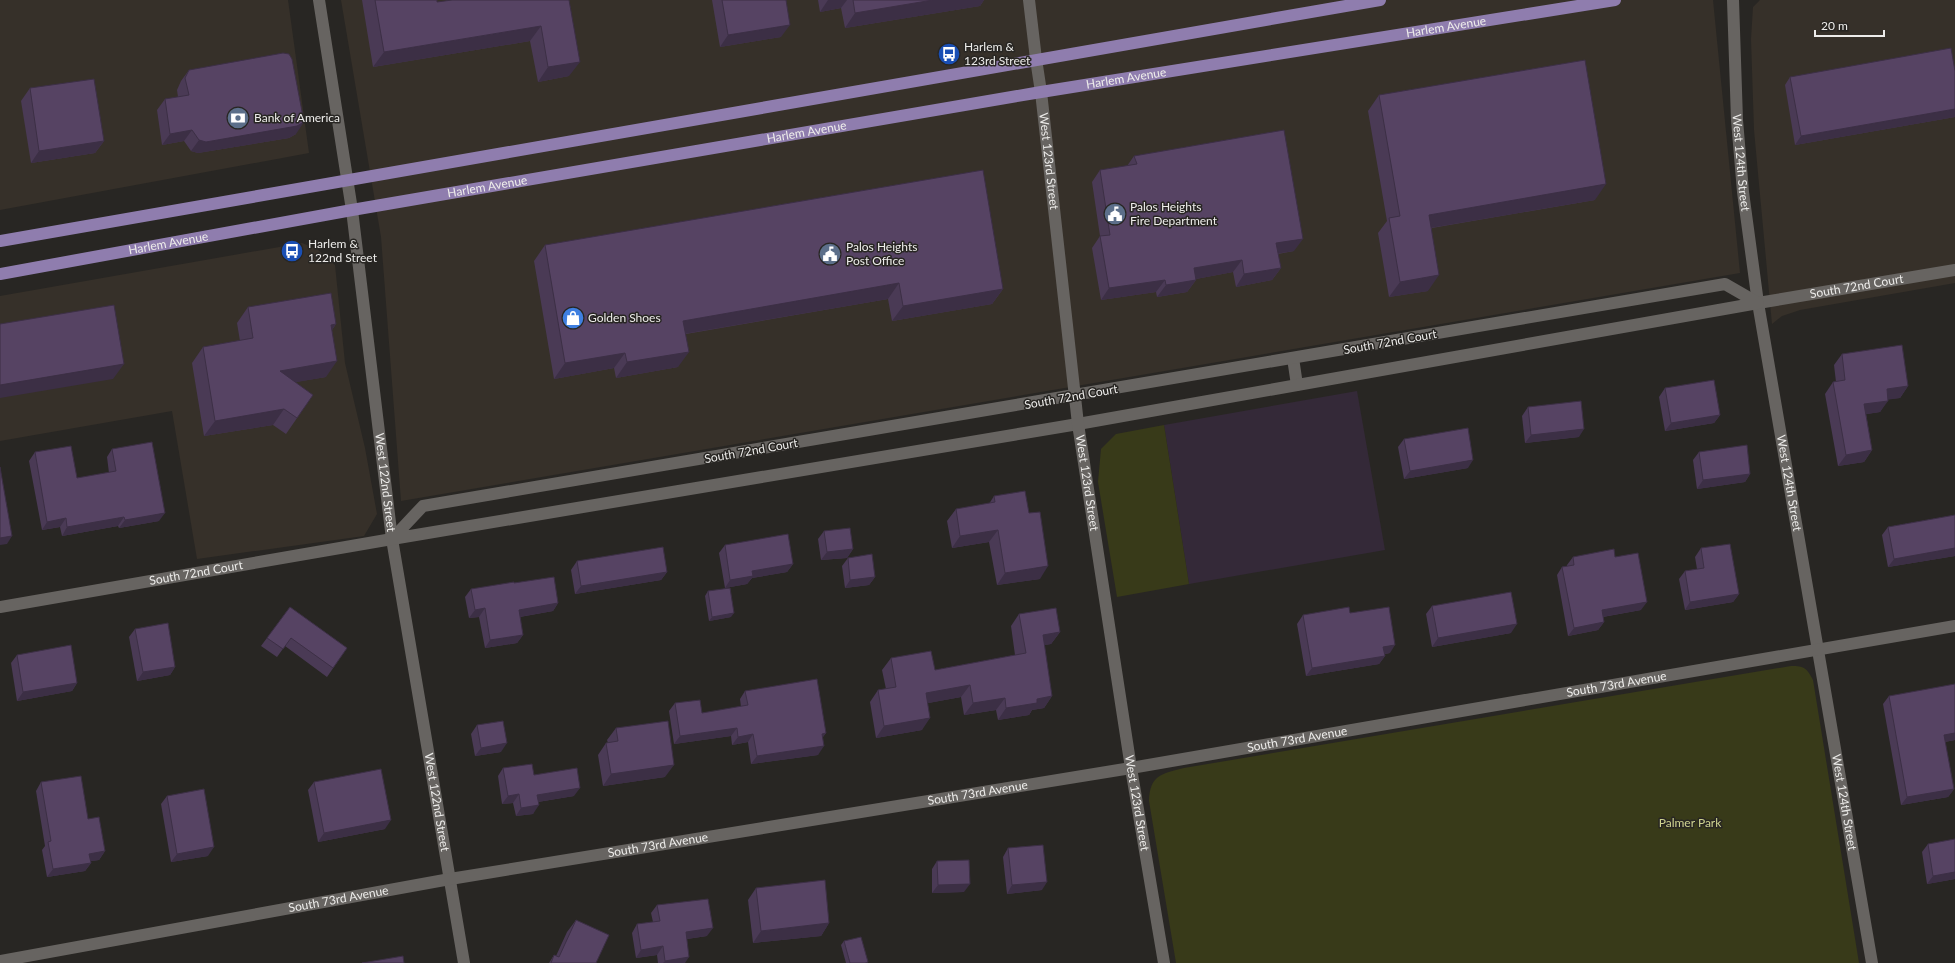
<svg xmlns="http://www.w3.org/2000/svg" width="1955" height="963" font-family="Lato,sans-serif">
<style>
.built{fill:#363029}
.industrial{fill:#342938}
.green{fill:#383a19}
.lines{fill:none;stroke-linecap:round;stroke-linejoin:round}
.minor{stroke:#676461;stroke-width:12}
.tertiary{stroke:#676461;stroke-width:12}
.primary{stroke:#8f7dae;stroke-width:12}
.wall{fill:#4a3a55}
.shaded-wall{fill:#3c2f45}
.building{fill:#564363;stroke:#3c2f45}
.labels{text-anchor:middle;stroke-width:3;stroke-linejoin:round;paint-order:stroke}
.street-label{font-size:12px;fill:#edecea;stroke:#282623}
.poi-label{font-size:12px;fill:#edecea;stroke:#282623;text-anchor:start}
.park-label{font-size:12px;fill:#ced290;stroke:#282623}
</style>
<rect width="100%" height="100%" fill="#282623"/>
<!-- built -->
<g class="built">
<polygon points="0,0 288,0 309,153 0,210"/>
<polygon points="341,0 1713,0 1740,273 401,501 381,237"/>
<polygon points="1760,0 1955,0 1955,283 1800,310 1782,316 1772,324 1754,130 1751,39 1753,7"/>
<polygon points="302,243 317,249 335,265 345,363 365,448 377,514 364,536 197,559 172,411 0,441 0,296"/>
</g>
<!-- industrial -->
<polygon class="industrial" points="1357,391 1385,550 1189,584 1164,425"/>
<!-- green -->
<g class="green">
<polygon points="1164,425 1189,584 1117,597 1098,482 1101,449 1116,434"/>
<path d="M1791 666C1804 666 1807 668 1813 680L1859 963H1176L1149 801C1150 775 1161 774 1184 768Z"/>
</g>
<g class="lines">
<!-- minor -->
<g class="minor">
<path id="s1" d="M319 0 352 210 392 539 464 963"/>
<polyline points="1029,0 1036,59"/>
<path id="s2" d="M1733 0 1737 120 1743 192 1758 303 1872 963"/>
<path id="s3" d="M1758 303 1955 270"/>
<polyline points="1293,358 1297,385"/>
<path id="s4" d="M0 607 392 539 1078 424 1758 303 1725 284 423 506 392 539"/>
<path id="s5" d="M0 961 450 879 1131 768 1955 626"/>
</g>
<!-- tertiary -->
<path class="tertiary" id="s6" d="M1036 59 1041 92 1078 424 1131 768 1164 963"/>
<!-- primary -->
<g class="primary">
<path d="M0 241C461 164 920 79 1380 0"/>
<path id="s7" d="M0 274 352 210 1041 92 1615 0"/>
</g>
</g>
<!-- wall -->
<g class="wall">
<polygon points="362,0 437,0 437,2 569,0 569,76 538,82 530,41 373,67"/>
<polygon points="712,0 786,0 781,37 720,47"/>
<polygon points="818,0 984,0 980,6 845,28 841,8 820,12"/>
<polygon points="189,70 296,134 289,138 198,153 191,151 184,141 162,145 157,110 165,99 178,97 177,90 181,81"/>
<polygon points="1955,71 1955,117 1795,145 1785,85 1790,77"/>
<polygon points="30,88 104,141 95,153 31,163 21,101"/>
<polygon points="1379,95 1595,200 1432,228 1428,291 1389,297 1378,233 1387,221 1368,111"/>
<polygon points="1134,156 1294,251 1278,254 1281,268 1272,280 1236,287 1233,272 1196,279 1196,280 1187,292 1157,297 1156,292 1101,300 1092,248 1100,236 1092,182 1100,170 1127,166"/>
<polygon points="545,245 1003,289 992,304 892,321 888,299 686,334 678,367 616,378 614,368 554,379 534,261"/>
<polygon points="248,307 336,324 332,330 326,377 295,382 313,395 286,434 273,425 204,436 192,363 203,347 240,341 237,323"/>
<polygon points="1842,354 1908,386 1900,398 1888,399 1880,412 1866,414 1872,450 1864,462 1838,466 1825,394 1833,382 1836,382 1834,365"/>
<polygon points="1665,388 1720,415 1714,423 1665,431 1659,397"/>
<polygon points="1528,407 1579,437 1525,443 1522,416"/>
<polygon points="1404,439 1468,468 1404,479 1398,447"/>
<polygon points="112,449 159,521 119,528 118,526 62,536 60,527 42,530 29,461 35,452 77,478 109,473 107,457"/>
<polygon points="1699,452 1750,474 1745,482 1697,489 1693,460"/>
<polygon points="994,496 1040,579 997,585 989,542 952,548 947,521 956,509 989,504"/>
<polygon points="1955,515 1955,556 1888,567 1882,535 1888,527"/>
<polygon points="824,531 853,549 847,558 821,560 818,539"/>
<polygon points="725,545 793,564 787,572 752,578 747,584 725,588 719,553"/>
<polygon points="1701,548 1739,594 1733,602 1685,610 1679,579 1685,571 1697,569 1695,557"/>
<polygon points="1573,557 1615,557 1641,610 1603,617 1604,622 1598,630 1568,636 1557,575 1562,567 1567,566 1567,565"/>
<polygon points="848,558 875,577 869,585 845,588 842,566"/>
<polygon points="577,561 667,572 661,580 575,594 571,570"/>
<polygon points="514,583 558,603 553,611 520,617 523,635 517,643 485,648 479,617 469,618 465,597 471,589"/>
<polygon points="708,591 731,617 709,621 705,596"/>
<polygon points="1432,606 1511,633 1432,647 1426,614"/>
<polygon points="290,607 347,648 327,677 285,646 277,657 261,646"/>
<polygon points="1350,613 1390,653 1385,654 1385,656 1379,664 1306,676 1297,624 1303,615"/>
<polygon points="1019,614 1060,632 1051,644 1044,645 1052,696 1044,708 1032,710 1029,715 998,720 996,710 964,715 961,697 928,703 922,730 876,738 870,702 878,690 886,689 882,670 891,658 935,670 1015,655 1011,626"/>
<polygon points="135,629 175,667 170,675 137,681 129,637"/>
<polygon points="17,655 77,683 72,691 17,701 11,663"/>
<polygon points="745,691 826,733 822,738 818,755 751,764 748,742 732,745 731,736 674,744 669,711 675,703 702,713 741,707 740,699"/>
<polygon points="1889,696 1955,740 1945,742 1954,789 1948,797 1901,805 1883,704"/>
<polygon points="477,725 501,752 475,756 471,734"/>
<polygon points="616,728 665,777 603,786 598,755 606,743 608,743 607,740"/>
<polygon points="503,768 534,775 574,796 538,802 533,814 516,816 513,803 502,804 498,776"/>
<polygon points="41,782 88,819 105,851 99,860 91,861 91,863 85,871 47,877 42,850 45,846 36,791"/>
<polygon points="314,782 385,829 318,842 308,790"/>
<polygon points="167,796 208,856 171,862 161,804"/>
<polygon points="1928,844 1955,879 1927,884 1922,852"/>
<polygon points="1008,848 1042,890 1007,894 1003,857"/>
<polygon points="937,861 964,892 932,893 932,869"/>
<polygon points="756,888 829,923 821,936 753,943 748,900"/>
<polygon points="657,905 707,936 687,939 685,963 658,963 657,955 636,958 632,933 637,924 653,922 651,913"/>
<polygon points="576,920 596,963 549,963 554,955 556,956 567,932"/>
<polygon points="844,941 867,963 846,963 841,945"/>
</g>
<!-- shaded-wall -->
<g class="shaded-wall">
<polygon points="828,0 847,0 841,8 820,12"/>
<polygon points="933,0 984,0 980,6 845,28 855,13"/>
<polygon points="790,25 781,37 720,47 728,35"/>
<polygon points="541,26 530,41 373,67 384,52"/>
<polygon points="580,62 569,76 538,82 548,67"/>
<polygon points="1955,109 1955,117 1795,145 1801,136"/>
<polygon points="304,122 296,134 289,138 198,153 191,151 199,140"/>
<polygon points="192,130 184,141 162,145 170,134"/>
<polygon points="104,141 95,153 31,163 39,151"/>
<polygon points="1606,184 1595,200 1418,230 1429,215"/>
<polygon points="1303,239 1294,251 1268,255 1276,243"/>
<polygon points="1242,260 1233,272 1185,281 1194,268"/>
<polygon points="1281,268 1272,280 1236,287 1244,274"/>
<polygon points="1439,275 1428,291 1389,297 1400,282"/>
<polygon points="1165,280 1156,292 1101,300 1109,288"/>
<polygon points="1196,280 1187,292 1157,297 1166,285"/>
<polygon points="899,283 888,299 672,336 683,321"/>
<polygon points="1003,289 992,304 892,321 903,306"/>
<polygon points="336,324 325,340 331,325"/>
<polygon points="689,352 678,367 616,378 627,362"/>
<polygon points="625,353 614,368 554,379 565,363"/>
<polygon points="337,361 326,377 269,387 280,371"/>
<polygon points="124,364 113,379 0,398 0,385"/>
<polygon points="1908,386 1900,398 1879,401 1887,389"/>
<polygon points="1888,401 1880,412 1856,416 1864,404"/>
<polygon points="284,409 273,425 204,436 215,421"/>
<polygon points="1720,415 1714,423 1665,431 1671,423"/>
<polygon points="1584,429 1579,437 1525,443 1531,435"/>
<polygon points="1872,450 1864,462 1838,466 1846,455"/>
<polygon points="1473,460 1468,468 1404,479 1410,471"/>
<polygon points="1750,474 1745,482 1697,489 1703,480"/>
<polygon points="165,513 159,521 119,528 125,520"/>
<polygon points="124,517 118,526 62,536 67,527"/>
<polygon points="66,518 60,527 42,530 47,522"/>
<polygon points="998,530 989,542 952,548 960,536"/>
<polygon points="12,536 7,544 0,545 0,538"/>
<polygon points="1955,548 1955,556 1888,567 1894,559"/>
<polygon points="853,549 847,558 821,560 827,552"/>
<polygon points="793,564 787,572 752,578 747,584 725,588 730,580 752,571"/>
<polygon points="1048,566 1040,579 997,585 1005,573"/>
<polygon points="667,572 661,580 575,594 581,586"/>
<polygon points="875,577 869,585 845,588 850,580"/>
<polygon points="1739,594 1733,602 1685,610 1690,602"/>
<polygon points="1647,602 1641,610 1596,618 1602,610"/>
<polygon points="558,603 553,611 513,618 519,610"/>
<polygon points="485,608 479,617 469,618 475,610"/>
<polygon points="734,613 731,617 709,621 712,617"/>
<polygon points="1604,622 1598,630 1568,636 1574,628"/>
<polygon points="1517,624 1511,633 1432,647 1438,638"/>
<polygon points="1060,632 1051,644 1034,647 1043,635"/>
<polygon points="523,635 517,643 485,648 490,640"/>
<polygon points="1395,645 1390,653 1378,655 1383,647"/>
<polygon points="1385,656 1379,664 1306,676 1312,668"/>
<polygon points="175,667 170,675 137,681 143,672"/>
<polygon points="77,683 72,691 17,701 23,692"/>
<polygon points="970,685 961,697 918,705 926,693"/>
<polygon points="1052,696 1044,708 1032,710 1029,715 998,720 1006,708 1037,699"/>
<polygon points="1005,698 996,710 964,715 973,703"/>
<polygon points="930,718 922,730 876,738 884,726"/>
<polygon points="737,728 731,736 674,744 680,736"/>
<polygon points="826,733 820,741 822,734"/>
<polygon points="1955,733 1955,740 1938,743 1944,735"/>
<polygon points="753,734 748,742 732,745 738,737"/>
<polygon points="507,743 501,752 475,756 481,748"/>
<polygon points="824,746 818,755 751,764 757,756"/>
<polygon points="674,765 665,777 603,786 611,774"/>
<polygon points="580,788 574,796 531,803 537,795"/>
<polygon points="1954,789 1948,797 1901,805 1907,797"/>
<polygon points="519,794 513,803 502,804 508,796"/>
<polygon points="539,805 533,814 516,816 521,808"/>
<polygon points="391,820 385,829 318,842 324,833"/>
<polygon points="214,847 208,856 171,862 177,854"/>
<polygon points="105,851 99,860 84,862 89,854"/>
<polygon points="91,863 85,871 47,877 53,869"/>
<polygon points="1955,872 1955,879 1927,884 1933,876"/>
<polygon points="1047,882 1042,890 1007,894 1012,885"/>
<polygon points="970,884 964,892 932,893 938,885"/>
<polygon points="829,923 821,936 753,943 761,931"/>
<polygon points="713,928 707,936 680,940 686,932"/>
<polygon points="663,946 657,955 636,958 641,950"/>
<polygon points="689,957 685,963 663,963 665,961"/>
</g>
<!-- building -->
<g class="building">
<polygon points="375,0 437,0 437,2 452,0 569,0 580,62 548,67 541,26 384,52"/>
<polygon points="722,0 786,0 790,25 728,35"/>
<polygon points="853,0 933,0 855,13"/>
<polygon points="1951,48 1955,71 1955,109 1801,136 1790,77"/>
<polygon points="283,53 289,54 292,59 304,122 297,126 206,142 199,140 192,130 170,134 165,99 189,95 185,78 189,70"/>
<polygon points="1585,60 1606,184 1429,215 1439,275 1400,282 1389,218 1400,216 1379,95"/>
<polygon points="94,79 104,141 39,151 30,88"/>
<polygon points="1284,130 1303,239 1276,243 1281,268 1244,274 1242,260 1194,268 1196,280 1166,285 1165,280 1109,288 1100,236 1110,235 1100,170 1137,164 1134,156"/>
<polygon points="983,170 1003,289 903,306 899,283 683,321 689,352 627,362 625,353 565,363 545,245"/>
<polygon points="331,293 336,324 331,325 337,361 280,371 313,395 297,418 284,409 215,421 203,347 253,338 248,307"/>
<polygon points="114,305 124,364 0,385 0,324"/>
<polygon points="1902,345 1908,386 1887,389 1888,401 1864,404 1872,450 1846,455 1833,382 1845,380 1842,354"/>
<polygon points="1714,380 1720,415 1671,423 1665,388"/>
<polygon points="1581,401 1584,429 1531,435 1528,407"/>
<polygon points="1468,428 1473,460 1410,471 1404,439"/>
<polygon points="152,442 165,513 125,520 124,517 67,527 66,518 47,522 35,452 71,446 77,478 116,471 112,449"/>
<polygon points="1747,445 1750,474 1703,480 1699,452"/>
<polygon points="0,467 12,536 0,538"/>
<polygon points="1025,491 1029,513 1040,512 1048,566 1005,573 998,530 960,536 956,509 995,502 994,496"/>
<polygon points="1955,515 1955,548 1894,559 1888,527"/>
<polygon points="850,528 853,549 827,552 824,531"/>
<polygon points="788,534 793,564 752,571 753,576 730,580 725,545"/>
<polygon points="1730,544 1739,594 1690,602 1685,571 1704,568 1701,548"/>
<polygon points="663,547 667,572 581,586 577,561"/>
<polygon points="1614,549 1615,557 1638,553 1647,602 1602,610 1604,622 1574,628 1562,567 1574,565 1573,557"/>
<polygon points="872,554 875,577 850,580 848,558"/>
<polygon points="554,577 558,603 519,610 523,635 490,640 485,608 475,610 471,589 514,582 514,583"/>
<polygon points="730,588 734,613 712,617 708,591"/>
<polygon points="1511,592 1517,624 1438,638 1432,606"/>
<polygon points="290,607 347,648 333,668 291,638 283,649 267,638"/>
<polygon points="1349,607 1350,613 1389,607 1395,645 1383,647 1385,656 1312,668 1303,615"/>
<polygon points="1056,608 1060,632 1043,635 1052,696 1037,699 1037,703 1006,708 1005,698 973,703 970,685 926,693 930,718 884,726 878,690 896,687 891,658 931,651 935,670 1026,653 1019,614"/>
<polygon points="168,623 175,667 143,672 135,629"/>
<polygon points="71,645 77,683 23,692 17,655"/>
<polygon points="817,679 826,733 822,734 824,746 757,756 753,734 738,737 737,728 680,736 675,703 700,700 702,713 748,705 745,691"/>
<polygon points="1955,684 1955,733 1944,735 1954,789 1907,797 1889,696"/>
<polygon points="503,721 507,743 481,748 477,725"/>
<polygon points="668,721 674,765 611,774 606,743 618,741 616,728"/>
<polygon points="532,764 534,775 577,768 580,788 537,795 539,805 521,808 519,794 508,796 503,768"/>
<polygon points="381,769 391,820 324,833 314,782"/>
<polygon points="81,776 88,819 99,817 105,851 89,854 91,863 53,869 48,842 51,841 41,782"/>
<polygon points="204,789 214,847 177,854 167,796"/>
<polygon points="1955,839 1955,872 1933,876 1928,844"/>
<polygon points="1043,845 1047,882 1012,885 1008,848"/>
<polygon points="969,860 970,884 938,885 937,861"/>
<polygon points="825,880 829,923 761,931 756,888"/>
<polygon points="708,899 713,928 686,932 689,957 665,961 663,946 641,950 637,924 660,921 657,905"/>
<polygon points="576,920 609,935 596,963 551,963 554,955 559,957"/>
<polygon points="861,937 868,962 865,963 850,963 844,941"/>
<polygon points="403,956 404,963 362,963"/>
</g>
<!-- icons -->
<defs>
<g id="bus-disc" transform="scale(1.15)"><circle r="9.5" fill="#1a4fb4" stroke="#282623"/><path d="M-5-6H5V4H4V6H2V4H-2V6H-4V4H-5ZM-3.5-4V0h7V-4ZM-3.5 1.2v1.5H-2V1.2ZM2 1.2v1.5H3.5V1.2Z" fill="#fff"/></g>
<g id="bank-disc" transform="scale(1.15)"><circle r="9.5" fill="#5c6f8a" stroke="#282623"/><path d="M-6-4H6V4H-6ZM0-2.3a2.3 2.3 0 1 0 0 4.6a2.3 2.3 0 1 0 0-4.6Z" fill="#fff"/></g>
<g id="civic-disc" transform="scale(1.15)"><circle r="9.5" fill="#5c6f8a" stroke="#282623"/><path d="M-.6-6.5H3V-4.5H.6V-3L4-1V1h2V6H-6V1h2V-1L-.6-3ZM-1.2 2.5V6h2.4V2.5Z" fill="#fff"/></g>
<g id="shop-disc" transform="scale(1.15)"><circle r="9.5" fill="#3f7fe0" stroke="#282623"/><path d="M-5-2.5h2.3a2.7 3.5 0 0 1 5.4 0H5L5.5 6h-11ZM-1.5-2.5h3a1.5 2.3 0 0 0-3 0Z" fill="#fff"/></g>
</defs>
<g fill-rule="evenodd">
<use href="#bus-disc" x="949" y="54"/>
<use href="#bank-disc" x="238" y="118"/>
<use href="#civic-disc" x="1115" y="214"/>
<use href="#bus-disc" x="292" y="251"/>
<use href="#civic-disc" x="830" y="254"/>
<use href="#shop-disc" x="573" y="318"/>
</g>
<g class="labels">
<!-- street labels -->
<g class="street-label">
<text dy="4" stroke="none"><textPath href="#s7" startOffset="1467">Harlem Avenue</textPath></text>
<text dy="4" stroke="none"><textPath href="#s7" startOffset="1143">Harlem Avenue</textPath></text>
<text dy="4" stroke="none"><textPath href="#s7" startOffset="819">Harlem Avenue</textPath></text>
<text dy="4" stroke="none"><textPath href="#s6" startOffset="103">West 123rd Street</textPath></text>
<text dy="4" stroke="none"><textPath href="#s2" startOffset="163">West 124th Street</textPath></text>
<text dy="4" stroke="none"><textPath href="#s7" startOffset="495">Harlem Avenue</textPath></text>
<text dy="4" stroke="none"><textPath href="#s7" startOffset="171">Harlem Avenue</textPath></text>
<text dy="4" stroke="none"><textPath href="#s3" startOffset="100">South 72nd Court</textPath></text>
<text transform="translate(1390 342) rotate(-10)" y="4">South 72nd Court</text>
<text transform="translate(1071 397) rotate(-10)" y="4">South 72nd Court</text>
<text transform="translate(751 451) rotate(-10)" y="4">South 72nd Court</text>
<text dy="4" stroke="none"><textPath href="#s1" startOffset="487">West 122nd Street</textPath></text>
<text dy="4" stroke="none"><textPath href="#s6" startOffset="427">West 123rd Street</textPath></text>
<text dy="4" stroke="none"><textPath href="#s2" startOffset="487">West 124th Street</textPath></text>
<text dy="4" stroke="none"><textPath href="#s4" startOffset="199">South 72nd Court</textPath></text>
<text dy="4" stroke="none"><textPath href="#s5" startOffset="1640">South 73rd Avenue</textPath></text>
<text dy="4" stroke="none"><textPath href="#s5" startOffset="1316">South 73rd Avenue</textPath></text>
<text dy="4" stroke="none"><textPath href="#s5" startOffset="992">South 73rd Avenue</textPath></text>
<text dy="4" stroke="none"><textPath href="#s1" startOffset="811">West 122nd Street</textPath></text>
<text dy="4" stroke="none"><textPath href="#s2" startOffset="811">West 124th Street</textPath></text>
<text dy="4" stroke="none"><textPath href="#s6" startOffset="751">West 123rd Street</textPath></text>
<text dy="4" stroke="none"><textPath href="#s5" startOffset="668">South 73rd Avenue</textPath></text>
<text dy="4" stroke="none"><textPath href="#s5" startOffset="344">South 73rd Avenue</textPath></text>
</g>
<!-- poi labels -->
<g class="poi-label">
<text x="964" y="51">Harlem &amp;<tspan x="964" dy="14">123rd Street</tspan></text>
<text x="254" y="122">Bank of America</text>
<text x="1130" y="211">Palos Heights<tspan x="1130" dy="14">Fire Department</tspan></text>
<text x="308" y="248">Harlem &amp;<tspan x="308" dy="14">122nd Street</tspan></text>
<text x="846" y="251">Palos Heights<tspan x="846" dy="14">Post Office</tspan></text>
<text x="588" y="322">Golden Shoes</text>
</g>
<!-- park labels -->
<g class="park-label">
<text x="1690" y="827">Palmer Park</text>
</g>
</g>
<!-- scale -->
<path d="M1815 30v6h69v-6" fill="none" stroke="#edecea" stroke-width="2"/>
<text x="1821" y="30" font-size="12" fill="#edecea" stroke="#282623" stroke-width="3" paint-order="stroke">20 m</text>
</svg>
